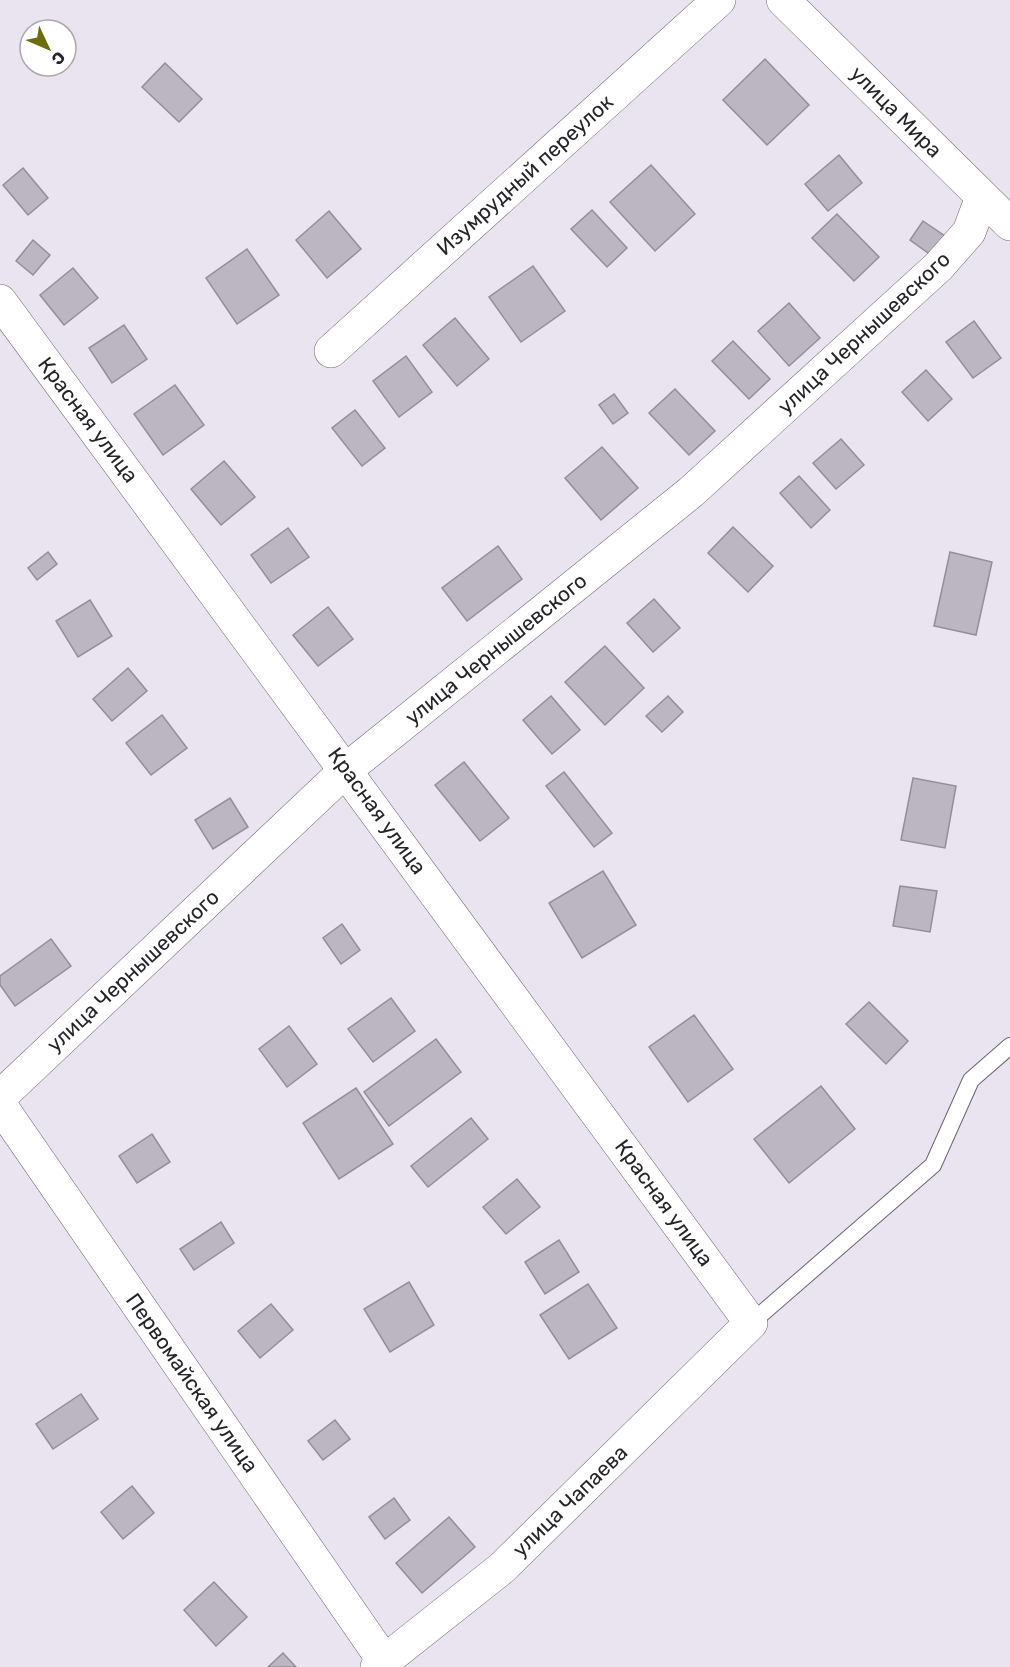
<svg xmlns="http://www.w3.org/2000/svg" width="1010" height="1667" font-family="Rubik,sans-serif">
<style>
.building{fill:#bbb6c2;stroke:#948e9a;stroke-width:1.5}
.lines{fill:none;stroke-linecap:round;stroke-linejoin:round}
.service-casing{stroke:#6a6570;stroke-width:18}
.minor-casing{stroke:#6a6570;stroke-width:34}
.tertiary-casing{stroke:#6a6570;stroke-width:34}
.service{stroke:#fff;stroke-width:16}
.minor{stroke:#fff;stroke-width:33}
.tertiary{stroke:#fff;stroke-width:33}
.labels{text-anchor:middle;stroke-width:6;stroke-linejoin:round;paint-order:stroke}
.street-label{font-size:21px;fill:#262429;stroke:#fff}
</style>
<rect width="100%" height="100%" fill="#eae4f1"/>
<!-- building -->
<g class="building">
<polygon points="765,59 809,105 767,145 723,100"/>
<polygon points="165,63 202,99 179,122 142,87"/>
<polygon points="839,155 862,183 828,211 805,184"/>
<polygon points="651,165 695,214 655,251 610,202"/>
<polygon points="23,168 48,198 28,215 3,185"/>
<polygon points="592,210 627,248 607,267 571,229"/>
<polygon points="329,211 361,249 327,278 296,240"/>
<polygon points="837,214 879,257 854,281 812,238"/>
<polygon points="923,221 945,236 931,255 910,240"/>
<polygon points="33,240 50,255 33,275 16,261"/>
<polygon points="247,249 279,295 237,324 206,278"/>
<polygon points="533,266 565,311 521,342 489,297"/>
<polygon points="73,268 98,298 64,325 40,295"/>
<polygon points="789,303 820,338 789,366 758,331"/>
<polygon points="455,318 489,359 457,386 423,345"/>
<polygon points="974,321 1001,358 973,378 946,342"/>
<polygon points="124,325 147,359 112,383 89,348"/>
<polygon points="733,341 770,379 749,399 712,361"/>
<polygon points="406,356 432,392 399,417 373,381"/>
<polygon points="926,370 952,399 928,421 902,392"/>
<polygon points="175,385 204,425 163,455 134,414"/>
<polygon points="675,389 715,431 689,455 649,413"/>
<polygon points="614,394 628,413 613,424 599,405"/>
<polygon points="355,410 385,448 362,466 332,428"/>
<polygon points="841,439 864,465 836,489 813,463"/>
<polygon points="602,447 638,488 601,520 565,478"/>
<polygon points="224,461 255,497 221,525 191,489"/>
<polygon points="799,476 830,510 811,528 780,493"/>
<polygon points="733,527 773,566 748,592 708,553"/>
<polygon points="288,528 309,557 271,583 251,555"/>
<polygon points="498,546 522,579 467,621 442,588"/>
<polygon points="48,552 57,564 37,580 28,568"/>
<polygon points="950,552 992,562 976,635 934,626"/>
<polygon points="654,599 680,628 653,652 627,623"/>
<polygon points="90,600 112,636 78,657 56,621"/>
<polygon points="328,607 353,639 318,666 293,635"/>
<polygon points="605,646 644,688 605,725 565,682"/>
<polygon points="128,668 147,691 112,721 93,699"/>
<polygon points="551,696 580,730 552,754 523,720"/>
<polygon points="668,696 683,712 662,732 646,716"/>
<polygon points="162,715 187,748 151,775 126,743"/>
<polygon points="464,762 509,818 480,841 435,785"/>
<polygon points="564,772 612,833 594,847 546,786"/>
<polygon points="913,778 956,786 945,848 901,840"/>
<polygon points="230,798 248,827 213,849 195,820"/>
<polygon points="603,871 636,925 582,958 549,903"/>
<polygon points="900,886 937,891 930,932 893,926"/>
<polygon points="342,924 360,950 341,964 323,938"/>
<polygon points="51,939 71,966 15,1006 0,985 0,976"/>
<polygon points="391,998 415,1031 373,1062 348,1029"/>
<polygon points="869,1002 908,1041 886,1064 846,1024"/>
<polygon points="694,1015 733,1069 688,1102 649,1047"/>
<polygon points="289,1026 317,1064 287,1087 259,1049"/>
<polygon points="436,1039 461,1072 389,1126 364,1092"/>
<polygon points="821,1086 855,1129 789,1183 754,1139"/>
<polygon points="356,1088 393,1144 339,1179 303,1123"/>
<polygon points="471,1118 488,1139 428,1187 411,1166"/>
<polygon points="152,1134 170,1162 137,1183 119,1156"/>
<polygon points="517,1179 540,1207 506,1234 483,1207"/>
<polygon points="221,1222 234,1243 194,1270 180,1249"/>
<polygon points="559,1240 579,1272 545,1294 525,1262"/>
<polygon points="409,1282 434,1325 390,1352 364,1309"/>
<polygon points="588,1284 617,1328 569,1359 540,1315"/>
<polygon points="271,1304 293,1330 260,1358 238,1331"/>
<polygon points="81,1394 98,1419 53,1449 36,1424"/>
<polygon points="335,1420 350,1439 323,1460 308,1441"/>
<polygon points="132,1486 154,1513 123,1539 101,1512"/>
<polygon points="394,1498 410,1520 385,1539 369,1517"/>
<polygon points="449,1517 475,1547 422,1593 396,1563"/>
<polygon points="214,1582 247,1617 216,1646 184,1610"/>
<polygon points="283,1653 296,1667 268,1667"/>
</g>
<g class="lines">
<!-- service casing -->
<g class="service-casing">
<polyline id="service" points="751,1323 933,1165 971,1080 1010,1046"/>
</g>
<!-- minor casing -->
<g class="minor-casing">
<g id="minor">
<polyline points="0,301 751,1323 502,1568 377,1667"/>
<polyline points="331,351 719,0"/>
<polyline points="0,1097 347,769 691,492 938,267 969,232 982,197"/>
<polyline points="0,1105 384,1661"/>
</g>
</g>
<!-- tertiary casing -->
<g class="tertiary-casing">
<polyline id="tertiary" points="783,0 1010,224"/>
</g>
<!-- service -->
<use href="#service" class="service"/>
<!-- minor -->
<use href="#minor" class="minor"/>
<!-- tertiary -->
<use href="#tertiary" class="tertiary"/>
</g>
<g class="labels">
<!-- street labels -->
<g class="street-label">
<text transform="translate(896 112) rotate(45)" y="7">улица Мира</text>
<text transform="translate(525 175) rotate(-42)" y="7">Изумрудный переулок</text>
<text transform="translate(864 333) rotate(-43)" y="7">улица Чернышевского</text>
<text transform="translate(88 420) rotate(53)" y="7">Красная улица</text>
<text transform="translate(496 649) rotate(-39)" y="7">улица Чернышевского</text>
<text transform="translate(377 811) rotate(54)" y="7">Красная улица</text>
<text transform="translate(133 971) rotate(-43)" y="7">улица Чернышевского</text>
<text transform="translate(664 1203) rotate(54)" y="7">Красная улица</text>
<text transform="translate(192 1383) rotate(55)" y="7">Первомайская улица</text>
<text transform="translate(570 1501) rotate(-44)" y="7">улица Чапаева</text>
</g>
</g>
<!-- north arrow -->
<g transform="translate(48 48) rotate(134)"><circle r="28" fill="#ffffff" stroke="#a8a7a9" stroke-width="1.5"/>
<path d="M0-4.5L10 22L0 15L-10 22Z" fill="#6c6d0d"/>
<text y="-9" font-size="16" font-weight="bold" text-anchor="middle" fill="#262429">С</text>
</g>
</svg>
